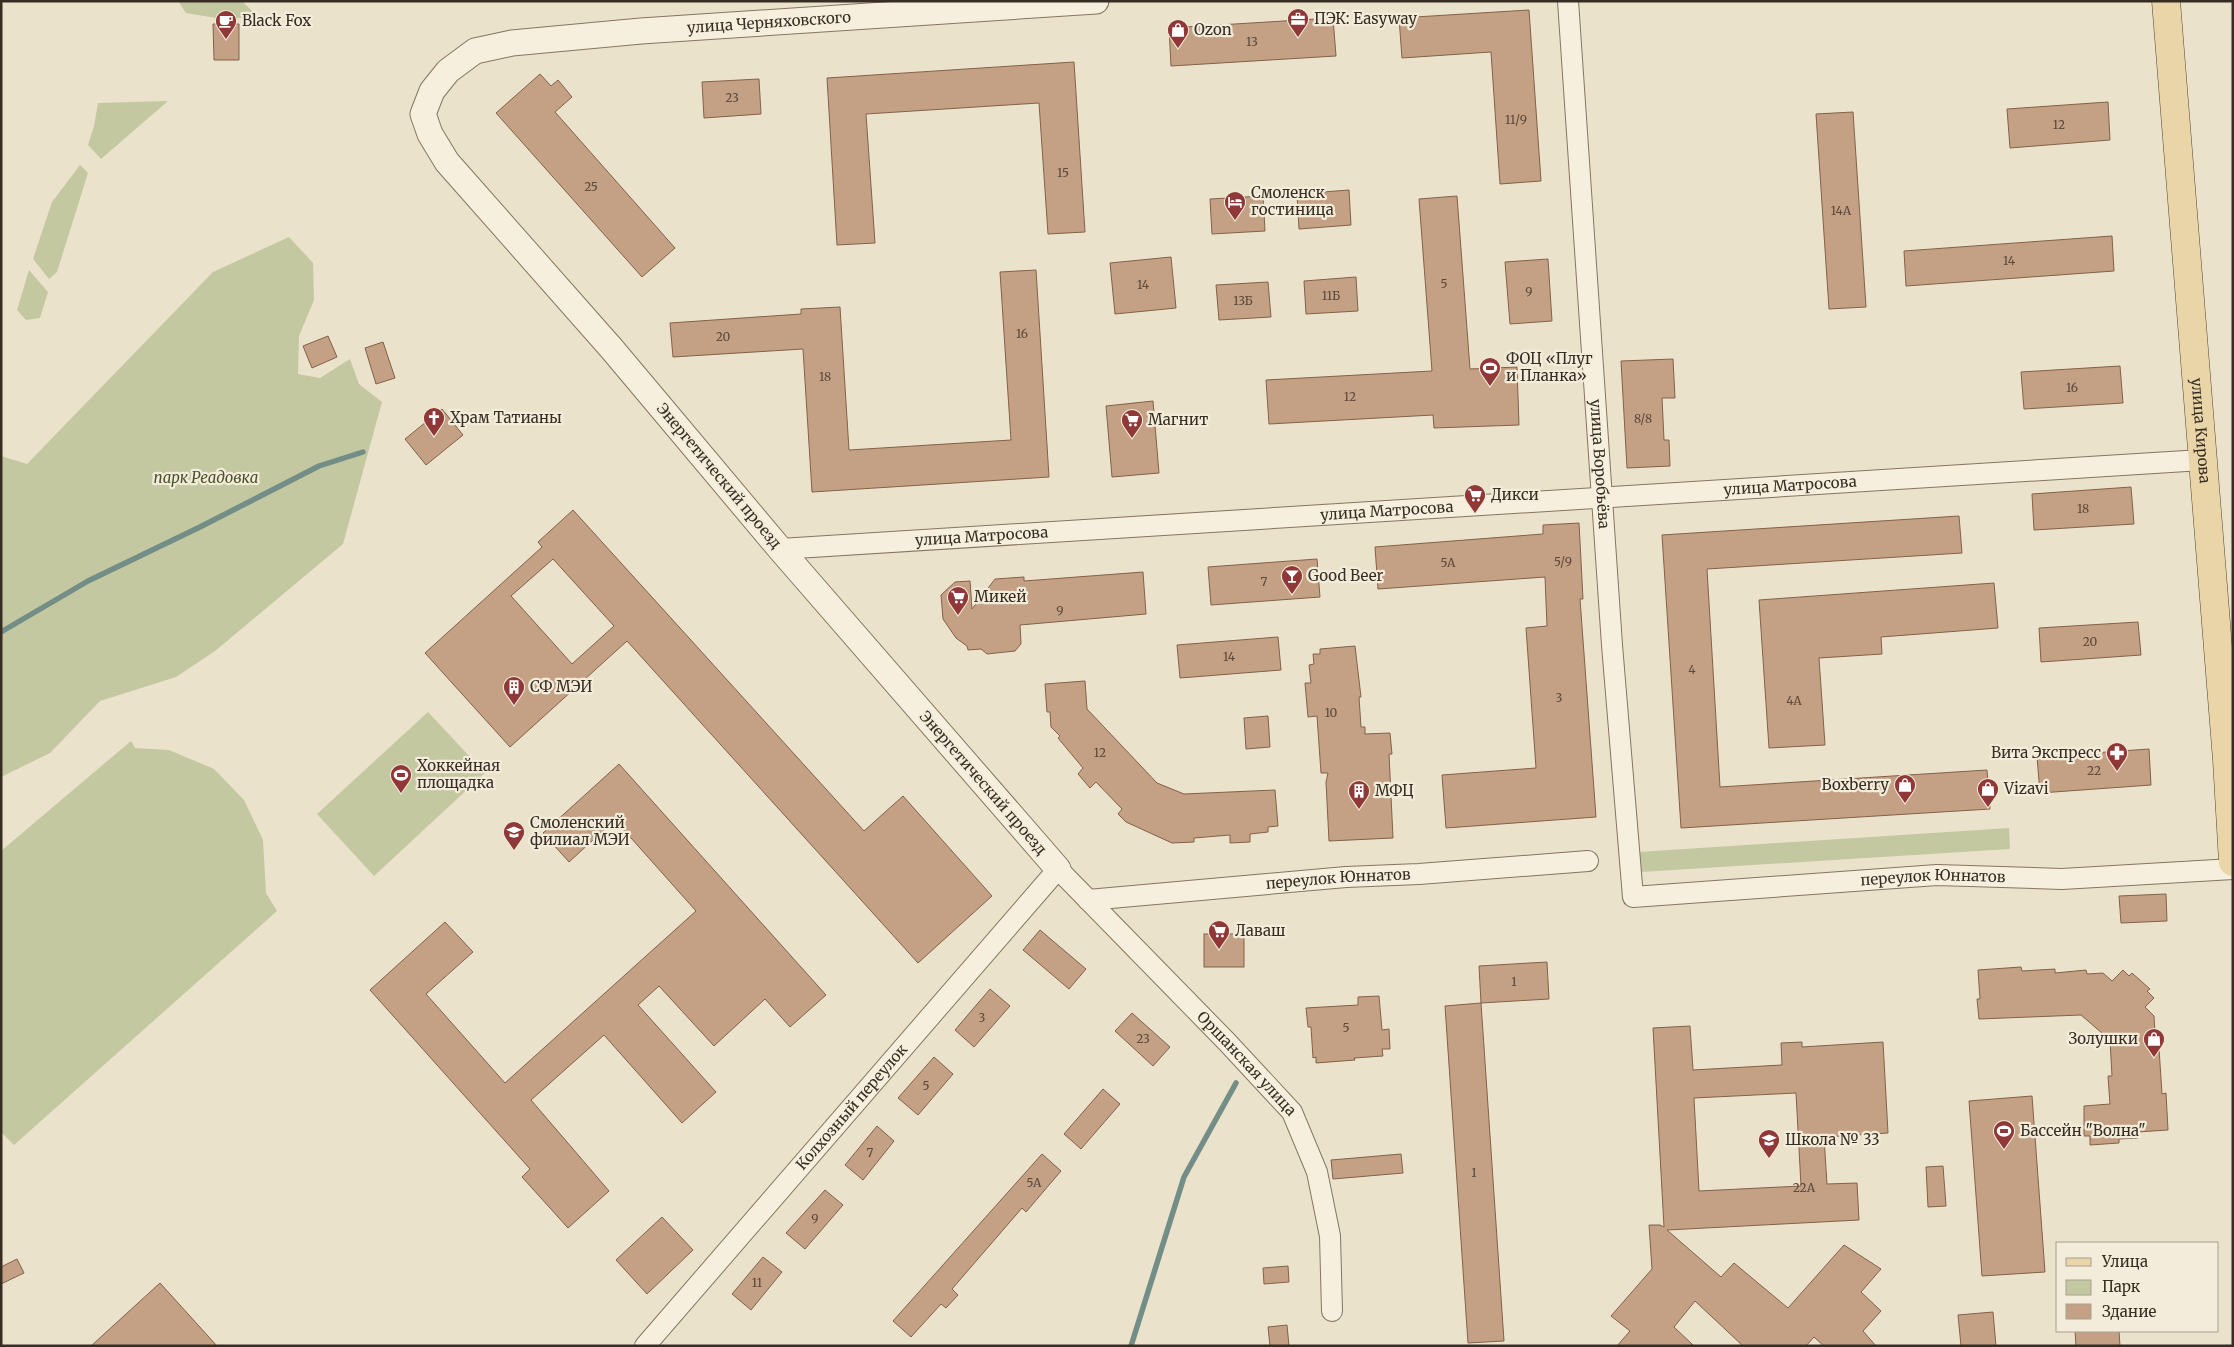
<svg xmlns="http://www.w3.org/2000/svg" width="2234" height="1347" font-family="Merriweather,serif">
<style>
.green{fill:#c3c8a0}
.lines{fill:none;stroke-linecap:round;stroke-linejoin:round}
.stream{stroke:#728e87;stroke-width:5.5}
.building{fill:#c4a085;stroke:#836149;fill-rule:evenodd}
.minor-casing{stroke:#867561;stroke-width:22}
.tertiary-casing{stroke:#867561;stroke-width:27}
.primary-casing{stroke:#554434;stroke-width:29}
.minor{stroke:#f6efde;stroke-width:20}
.tertiary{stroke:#f6efde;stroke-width:25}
.primary{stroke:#e9d5a8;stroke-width:28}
.labels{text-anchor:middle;stroke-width:4.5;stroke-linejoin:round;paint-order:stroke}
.number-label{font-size:12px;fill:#5b4a3c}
.poi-label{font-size:15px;fill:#382d23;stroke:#f3ecda;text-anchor:start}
.street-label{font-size:15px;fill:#382d23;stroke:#f3ecda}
.park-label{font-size:15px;font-style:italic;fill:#48522b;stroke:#f3ecda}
</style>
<rect width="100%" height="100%" fill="#ebe2cb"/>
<!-- green -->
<g class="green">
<polygon points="178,1 242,1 256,15 228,20 186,13"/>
<polygon points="168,101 101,159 88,145 94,126 98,103"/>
<polygon points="80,165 88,173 57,272 49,279 33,259 52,202"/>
<polygon points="289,237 313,263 314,300 299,336 298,374 320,378 350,359 359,384 382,402 343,544 215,651 176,677 100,701 50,753 1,777 1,456 27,464 213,272"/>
<polygon points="29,270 48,292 40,318 26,320 17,310"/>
<polygon points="428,712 485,773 374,876 317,814"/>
<polygon points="131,741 135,748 169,750 214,769 244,800 263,840 266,893 277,911 14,1145 1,1132 1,851"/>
<polygon points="2009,828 2010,849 1641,872 1639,852"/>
</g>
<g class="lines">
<!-- stream -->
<g class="stream">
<polyline points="1,632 88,581 200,527 319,466 363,452"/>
<polyline points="1131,1346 1184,1177 1236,1083"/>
</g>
</g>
<!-- building -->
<g class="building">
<polygon points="1529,10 1541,181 1500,184 1491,52 1402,58 1399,18"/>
<polygon points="1333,18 1336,56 1171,66 1169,28"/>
<polygon points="213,24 239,24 239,60 214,60"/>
<polygon points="1074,62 1085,232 1048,234 1039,103 866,114 875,243 837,245 827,78"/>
<polygon points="540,74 551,86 558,80 572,97 555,112 675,248 642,277 496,113"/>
<polygon points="759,79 761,114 704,118 702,82"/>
<polygon points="2108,102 2110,140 2010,148 2007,109"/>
<polygon points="1853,112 1866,307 1829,309 1816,114"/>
<polygon points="1349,190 1351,225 1299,229 1297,194"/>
<polygon points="1263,196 1265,231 1212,234 1210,199"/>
<polygon points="1457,196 1470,369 1517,367 1519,425 1434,428 1433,415 1269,424 1266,380 1432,371 1419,199"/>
<polygon points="2112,236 2114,271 1906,286 1904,251"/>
<polygon points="1171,257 1176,308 1115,314 1110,263"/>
<polygon points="1548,259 1552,321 1510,324 1505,262"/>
<polygon points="1036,270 1049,477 812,492 803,349 673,357 670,323 801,314 801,309 840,307 849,450 1011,440 1000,272"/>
<polygon points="1356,277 1358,311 1306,314 1304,281"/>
<polygon points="1268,282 1271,317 1219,320 1216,285"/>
<polygon points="328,336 337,357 312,368 303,346"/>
<polygon points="383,342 395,378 376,384 365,348"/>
<polygon points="1673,359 1675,398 1662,398 1664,440 1669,440 1670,466 1627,468 1621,361"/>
<polygon points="2120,366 2123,403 2024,409 2021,372"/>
<polygon points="1153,401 1159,473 1112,477 1106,406"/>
<polygon points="442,409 463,435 426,465 405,439"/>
<polygon points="2131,487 2134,524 2034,530 2032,494"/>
<path d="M573 510 864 831 903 796 992 896 918 963 627 641 510 747 425 653 542 547 538 542ZM553 559 614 626 572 664 511 596Z"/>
<polygon points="1959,516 1962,553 1707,569 1720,787 1987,770 1990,809 1681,828 1662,535"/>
<polygon points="1579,523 1583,599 1580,599 1596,817 1446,828 1442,775 1536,768 1526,628 1547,626 1545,577 1378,589 1375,547 1543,534 1543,525"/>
<polygon points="1317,559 1320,597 1211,605 1208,567"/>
<polygon points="1143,572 1146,614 1020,625 1021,644 1015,651 987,654 981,649 968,650 967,646 956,638 943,619 941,595 955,582 970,581 972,609 995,579 1024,577 1024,581"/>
<polygon points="1994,583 1998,628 1881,637 1882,654 1819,658 1825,745 1769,748 1759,600"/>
<polygon points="2138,622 2141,655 2041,662 2039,628"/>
<polygon points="1278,637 1281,670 1180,678 1177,645"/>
<polygon points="1355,646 1361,697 1359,697 1361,727 1365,727 1365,734 1390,733 1392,754 1389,754 1393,838 1329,841 1326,782 1328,773 1321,773 1317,716 1308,717 1305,683 1311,683 1309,665 1314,664 1313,654 1320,654 1320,649"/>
<polygon points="1085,681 1087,709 1157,783 1184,794 1275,790 1278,826 1268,827 1268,832 1250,834 1250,842 1230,843 1230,835 1194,838 1194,842 1172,843 1126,822 1118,814 1122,809 1096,782 1090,788 1078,774 1083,768 1058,738 1060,736 1051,727 1050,712 1047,712 1045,684"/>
<polygon points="1268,716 1270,747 1246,749 1244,718"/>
<polygon points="2149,749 2151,785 2040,793 2037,757"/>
<polygon points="619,764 826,995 790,1027 765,999 714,1046 659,986 638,1005 716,1092 682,1123 604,1035 531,1100 609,1191 568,1228 522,1177 530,1169 370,990 445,922 473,952 426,994 505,1083 696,911 615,820 569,862 543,833"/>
<polygon points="2166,894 2167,921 2121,923 2119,896"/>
<polygon points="1040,930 1086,969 1069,989 1023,950"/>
<rect x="1204" y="934" width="40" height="33"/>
<polygon points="1547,962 1549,999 1481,1003 1479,966"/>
<polygon points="2021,967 2022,971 2055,969 2055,973 2086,970 2087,974 2103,973 2112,981 2123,970 2129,976 2132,973 2150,989 2147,991 2154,998 2145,1007 2154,1016 2155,1033 2158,1033 2162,1094 2166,1093 2168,1130 2137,1132 2138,1138 2119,1139 2119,1143 2090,1145 2090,1136 2084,1136 2084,1106 2110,1104 2108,1076 2112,1076 2110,1040 2081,1015 1979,1019 1977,999 1980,999 1978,970"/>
<polygon points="990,989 1010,1006 974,1047 955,1030"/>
<polygon points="1379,996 1382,1030 1389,1029 1390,1049 1382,1049 1383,1056 1354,1058 1355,1060 1316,1063 1316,1057 1313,1058 1311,1027 1308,1027 1306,1008 1358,1005 1358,997"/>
<polygon points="1481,1003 1504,1341 1468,1343 1445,1006"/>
<polygon points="1132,1013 1170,1047 1153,1066 1115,1031"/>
<path d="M1690 1026 1693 1070 1782 1065 1781 1043 1802 1042V1047L1883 1042 1888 1133 1824 1137 1827 1184 1857 1183 1859 1220 1667 1230 1721 1277 1734 1263 1788 1308 1844 1245 1881 1269 1861 1292 1881 1311 1863 1331 1876 1346H1824L1814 1337 1806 1346H1743L1695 1301 1674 1327 1694 1346H1617L1630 1331 1611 1316 1652 1269 1649 1225H1660L1664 1227 1653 1028ZM1796 1093 1801 1186 1699 1191 1694 1098Z"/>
<polygon points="934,1057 953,1074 918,1115 898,1098"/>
<polygon points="1103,1089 1120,1104 1081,1149 1064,1134"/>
<polygon points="2032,1096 2045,1272 1982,1276 1969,1101"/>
<polygon points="877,1126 894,1141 863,1180 845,1165"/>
<polygon points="1042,1154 1061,1171 1026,1212 1022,1208 952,1289 958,1295 946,1308 941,1304 911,1337 893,1321"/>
<polygon points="1401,1154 1403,1173 1333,1179 1331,1160"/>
<polygon points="1943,1166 1946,1206 1928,1207 1926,1167"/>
<polygon points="825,1190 843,1205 805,1249 786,1233"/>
<polygon points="662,1217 693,1250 647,1294 616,1260"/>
<polygon points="763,1257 782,1272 751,1310 732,1294"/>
<polygon points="17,1259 24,1273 1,1284 1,1267"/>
<polygon points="1288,1266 1289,1282 1264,1284 1263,1268"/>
<polygon points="160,1283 217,1346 91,1346"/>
<polygon points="1993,1312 1996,1346 1961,1346 1958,1315"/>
<polygon points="1287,1325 1289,1346 1270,1346 1268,1327"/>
<polygon points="2075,1331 2119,1331 2120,1346 2076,1346"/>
</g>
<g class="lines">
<!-- minor casing -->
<g class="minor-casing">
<g id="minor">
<path id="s1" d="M1568 1 1612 645 1633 897 1937 875 2062 879 2233 869"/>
<path id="s2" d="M780 549 2202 460"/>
<path id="s3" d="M1088 900 1346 877 1419 874 1588 861"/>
<path id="s4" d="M645 1346 1058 869 1227 1042 1292 1112 1317 1172 1330 1236 1332 1311"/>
</g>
</g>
<!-- tertiary casing -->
<g class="tertiary-casing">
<g id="tertiary">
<path id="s5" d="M1058 869 780 549 612 349 447 162 430 134 423 114 432 91 448 71 475 51 512 43 641 31 1096 1"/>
</g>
</g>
<!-- primary casing -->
<g class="primary-casing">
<g id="primary">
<path id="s6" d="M2166 1 2227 760 2233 862"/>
</g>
</g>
<!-- minor -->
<use href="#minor" class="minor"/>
<!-- tertiary -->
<use href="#tertiary" class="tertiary"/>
<!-- primary -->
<use href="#primary" class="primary"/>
</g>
<!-- icons -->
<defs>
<g id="office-pin" transform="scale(1.125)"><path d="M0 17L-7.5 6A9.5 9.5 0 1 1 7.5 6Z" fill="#8f3837" stroke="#f3ecda"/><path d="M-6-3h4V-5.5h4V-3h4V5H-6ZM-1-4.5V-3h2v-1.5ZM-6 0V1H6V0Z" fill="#fff"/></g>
<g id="cafe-pin" transform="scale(1.125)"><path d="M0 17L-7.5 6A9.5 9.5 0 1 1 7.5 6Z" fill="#8f3837" stroke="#f3ecda"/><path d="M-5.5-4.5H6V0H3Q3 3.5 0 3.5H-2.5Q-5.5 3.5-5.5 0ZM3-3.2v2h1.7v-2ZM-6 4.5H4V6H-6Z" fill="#fff"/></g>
<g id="shop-pin" transform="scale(1.125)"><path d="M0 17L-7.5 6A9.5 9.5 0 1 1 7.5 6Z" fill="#8f3837" stroke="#f3ecda"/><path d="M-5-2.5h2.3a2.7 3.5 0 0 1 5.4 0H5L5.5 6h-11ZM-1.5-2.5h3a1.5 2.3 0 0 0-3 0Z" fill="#fff"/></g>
<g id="hotel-pin" transform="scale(1.125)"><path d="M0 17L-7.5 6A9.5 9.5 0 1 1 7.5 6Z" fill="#8f3837" stroke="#f3ecda"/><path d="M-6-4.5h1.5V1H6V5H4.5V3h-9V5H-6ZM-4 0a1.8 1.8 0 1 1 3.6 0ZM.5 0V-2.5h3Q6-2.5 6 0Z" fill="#fff"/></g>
<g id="stadium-pin" transform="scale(1.125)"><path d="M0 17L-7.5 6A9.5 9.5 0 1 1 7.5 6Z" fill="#8f3837" stroke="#f3ecda"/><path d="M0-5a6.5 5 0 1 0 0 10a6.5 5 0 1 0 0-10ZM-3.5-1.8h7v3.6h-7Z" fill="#fff"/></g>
<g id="church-pin" transform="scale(1.125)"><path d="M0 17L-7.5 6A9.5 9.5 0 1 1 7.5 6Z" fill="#8f3837" stroke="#f3ecda"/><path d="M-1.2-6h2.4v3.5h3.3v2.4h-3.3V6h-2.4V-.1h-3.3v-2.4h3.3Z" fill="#fff"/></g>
<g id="supermarket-pin" transform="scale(1.125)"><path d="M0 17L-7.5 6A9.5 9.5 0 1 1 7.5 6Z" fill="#8f3837" stroke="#f3ecda"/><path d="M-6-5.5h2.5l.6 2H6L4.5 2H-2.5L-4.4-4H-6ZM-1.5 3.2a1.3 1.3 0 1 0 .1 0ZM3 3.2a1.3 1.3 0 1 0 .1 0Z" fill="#fff"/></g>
<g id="bar-pin" transform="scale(1.125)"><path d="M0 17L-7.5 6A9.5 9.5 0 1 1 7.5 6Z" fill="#8f3837" stroke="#f3ecda"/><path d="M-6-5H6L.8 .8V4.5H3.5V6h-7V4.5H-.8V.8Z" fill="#fff"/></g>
<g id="building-pin" transform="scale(1.125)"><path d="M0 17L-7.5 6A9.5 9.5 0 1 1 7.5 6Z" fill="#8f3837" stroke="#f3ecda"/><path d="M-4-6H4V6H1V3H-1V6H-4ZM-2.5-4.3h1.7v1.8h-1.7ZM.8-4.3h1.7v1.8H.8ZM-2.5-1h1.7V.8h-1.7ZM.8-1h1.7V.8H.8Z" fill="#fff"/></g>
<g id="pharmacy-pin" transform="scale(1.125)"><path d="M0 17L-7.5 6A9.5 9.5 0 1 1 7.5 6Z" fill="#8f3837" stroke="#f3ecda"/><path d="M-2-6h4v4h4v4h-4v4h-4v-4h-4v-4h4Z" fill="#fff"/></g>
<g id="university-pin" transform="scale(1.125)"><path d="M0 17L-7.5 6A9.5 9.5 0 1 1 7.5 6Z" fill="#8f3837" stroke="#f3ecda"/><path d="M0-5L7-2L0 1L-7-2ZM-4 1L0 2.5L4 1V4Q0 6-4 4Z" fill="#fff"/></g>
<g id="school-pin" transform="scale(1.125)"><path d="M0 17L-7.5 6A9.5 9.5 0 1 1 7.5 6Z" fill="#8f3837" stroke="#f3ecda"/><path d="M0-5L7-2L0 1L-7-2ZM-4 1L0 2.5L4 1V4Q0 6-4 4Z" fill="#fff"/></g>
</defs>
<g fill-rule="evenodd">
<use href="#office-pin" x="1298" y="19"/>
<use href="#cafe-pin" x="226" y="21"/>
<use href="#shop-pin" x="1178" y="30"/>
<use href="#hotel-pin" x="1235" y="202"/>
<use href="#stadium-pin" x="1490" y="368"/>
<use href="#church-pin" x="434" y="418"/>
<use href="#supermarket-pin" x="1132" y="420"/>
<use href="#supermarket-pin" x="1475" y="495"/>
<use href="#bar-pin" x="1292" y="576"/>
<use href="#supermarket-pin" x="958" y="597"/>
<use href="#building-pin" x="514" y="687"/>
<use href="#pharmacy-pin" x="2117" y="753"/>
<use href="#stadium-pin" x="401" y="775"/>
<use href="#shop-pin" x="1905" y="785"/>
<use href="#shop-pin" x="1988" y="789"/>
<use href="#building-pin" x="1359" y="791"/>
<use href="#university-pin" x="514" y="832"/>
<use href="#supermarket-pin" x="1219" y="931"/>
<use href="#shop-pin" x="2154" y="1039"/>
<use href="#stadium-pin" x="2004" y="1131"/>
<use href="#school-pin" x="1769" y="1140"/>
</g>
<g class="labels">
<!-- number labels -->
<g class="number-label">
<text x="1252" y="46">13</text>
<text x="732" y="102">23</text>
<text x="1516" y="124">11/9</text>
<text x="2059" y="129">12</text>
<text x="1063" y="177">15</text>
<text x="591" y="191">25</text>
<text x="1841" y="215">14А</text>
<text x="2009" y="265">14</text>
<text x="1444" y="288">5</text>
<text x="1143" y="289">14</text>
<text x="1529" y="296">9</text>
<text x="1331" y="300">11Б</text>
<text x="1243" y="305">13Б</text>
<text x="1022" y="338">16</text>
<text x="723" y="341">20</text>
<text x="825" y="381">18</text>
<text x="2072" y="392">16</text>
<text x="1350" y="401">12</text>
<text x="1643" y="423">8/8</text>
<text x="2083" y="513">18</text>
<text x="1563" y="566">5/9</text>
<text x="1448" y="567">5А</text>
<text x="1264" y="586">7</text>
<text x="1060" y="615">9</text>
<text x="2090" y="646">20</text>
<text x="1229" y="661">14</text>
<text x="1692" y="674">4</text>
<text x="1559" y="702">3</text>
<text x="1794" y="705">4А</text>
<text x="1331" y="717">10</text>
<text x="1100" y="757">12</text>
<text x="2094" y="775">22</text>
<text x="1514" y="986">1</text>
<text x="982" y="1022">3</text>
<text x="1346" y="1032">5</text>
<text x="1143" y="1043">23</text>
<text x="926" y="1090">5</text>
<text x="870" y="1157">7</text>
<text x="1474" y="1177">1</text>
<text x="1034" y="1187">5А</text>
<text x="1804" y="1192">22А</text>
<text x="815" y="1223">9</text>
<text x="757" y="1287">11</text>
</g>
<!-- poi labels -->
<g class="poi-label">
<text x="1314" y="24">ПЭК: Easyway</text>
<text x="242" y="26">Black Fox</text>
<text x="1194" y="35">Ozon</text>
<text x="1251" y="198">Смоленск<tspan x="1251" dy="17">гостиница</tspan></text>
<text x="1506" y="364">ФОЦ «Плуг<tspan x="1506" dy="17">и Планка»</tspan></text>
<text x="450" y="423">Храм Татианы</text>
<text x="1148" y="425">Магнит</text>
<text x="1491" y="500">Дикси</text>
<text x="1308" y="581">Good Beer</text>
<text x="974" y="602">Микей</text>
<text x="530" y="692">СФ МЭИ</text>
<text x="2101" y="758" text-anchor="end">Вита Экспресс</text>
<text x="417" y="771">Хоккейная<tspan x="417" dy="17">площадка</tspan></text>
<text x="1889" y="790" text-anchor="end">Boxberry</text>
<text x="2004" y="794">Vizavi</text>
<text x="1375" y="796">МФЦ</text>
<text x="530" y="828">Смоленский<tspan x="530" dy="17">филиал МЭИ</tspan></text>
<text x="1235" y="936">Лаваш</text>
<text x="2138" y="1044" text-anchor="end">Золушки</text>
<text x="2020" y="1136">Бассейн "Волна"</text>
<text x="1785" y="1145">Школа № 33</text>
</g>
<!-- street labels -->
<g class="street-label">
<text dy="5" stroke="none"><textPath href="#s5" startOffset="1368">улица Черняховского</textPath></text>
<text dy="5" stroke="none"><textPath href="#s6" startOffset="431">улица Кирова</textPath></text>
<text dy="5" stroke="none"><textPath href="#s1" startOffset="464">улица Воробьёва</textPath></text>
<text transform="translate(719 476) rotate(50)" y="5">Энергетический проезд</text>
<text dy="5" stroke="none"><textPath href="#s2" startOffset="1012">улица Матросова</textPath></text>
<text dy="5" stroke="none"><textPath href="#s2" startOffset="608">улица Матросова</textPath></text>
<text dy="5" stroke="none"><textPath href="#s2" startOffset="202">улица Матросова</textPath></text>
<text transform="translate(983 783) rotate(49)" y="5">Энергетический проезд</text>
<text dy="5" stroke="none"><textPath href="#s3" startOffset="251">переулок Юннатов</textPath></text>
<text dy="5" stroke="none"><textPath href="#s1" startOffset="1199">переулок Юннатов</textPath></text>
<text dy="5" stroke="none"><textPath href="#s4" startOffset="902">Оршанская улица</textPath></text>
<text dy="5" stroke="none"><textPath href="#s4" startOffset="316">Колхозный переулок</textPath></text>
</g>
<!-- park labels -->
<g class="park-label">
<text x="206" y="483">парк Реадовка</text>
</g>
</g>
<!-- border -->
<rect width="2234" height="1347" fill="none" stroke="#382d23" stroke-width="5"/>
<!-- legend -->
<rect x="2056" y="1242" width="162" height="90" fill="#f3ecda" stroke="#a8a091"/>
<rect x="2066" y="1258" width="25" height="8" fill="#e9d5a8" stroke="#a8a091"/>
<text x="2102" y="1267" font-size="15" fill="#382d23">Улица</text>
<rect x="2066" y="1280" width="25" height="15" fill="#c3c8a0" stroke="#a8a091"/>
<text x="2102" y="1292" font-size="15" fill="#382d23">Парк</text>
<rect x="2066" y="1304" width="25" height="15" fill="#c4a085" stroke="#a8a091"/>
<text x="2102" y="1317" font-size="15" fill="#382d23">Здание</text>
</svg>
